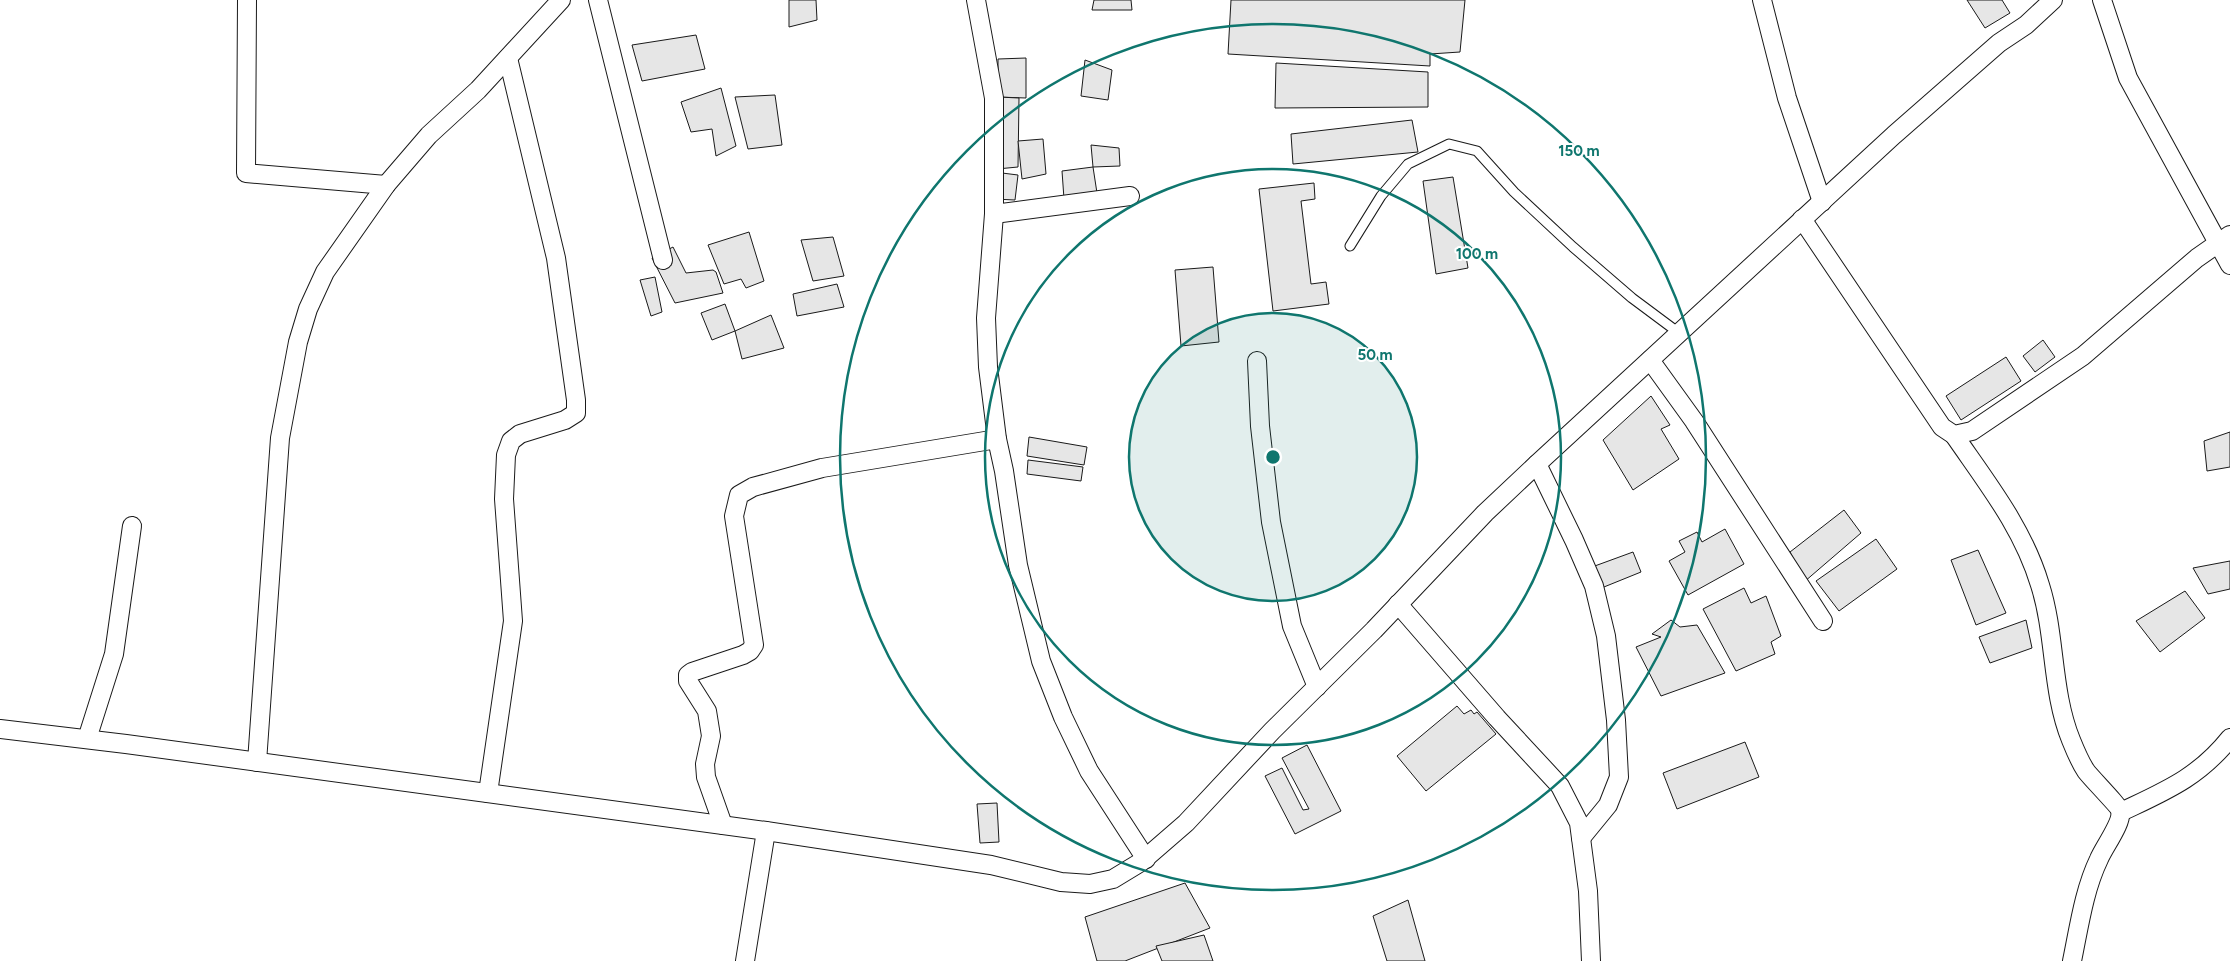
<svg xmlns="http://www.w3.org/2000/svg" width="2230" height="961" font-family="Figtree,sans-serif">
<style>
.building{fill:#e6e6e6;stroke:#1a1a1a}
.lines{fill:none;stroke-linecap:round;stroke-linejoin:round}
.service-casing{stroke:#1a1a1a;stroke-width:11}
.minor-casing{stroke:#1a1a1a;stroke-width:20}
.service{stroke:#fff;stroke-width:9}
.minor{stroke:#fff;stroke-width:18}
.ring{fill:none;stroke:#0f766e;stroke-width:2.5}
.centre{fill:#0f766e;stroke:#fff;stroke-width:2.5}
.ring-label{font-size:15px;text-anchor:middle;font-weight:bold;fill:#0f766e;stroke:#fff;stroke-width:4;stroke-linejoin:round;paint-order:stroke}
</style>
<rect width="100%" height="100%" fill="#fff"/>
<!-- building -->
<g class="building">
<polygon points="789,0 816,0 817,20 789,27"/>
<polygon points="1094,0 1131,0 1132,10 1092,10"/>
<polygon points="1231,0 1465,0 1460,52 1430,54 1430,66 1228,54"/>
<polygon points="1967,0 2002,0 2010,13 1985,28"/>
<polygon points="696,35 705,69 642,81 632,45"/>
<polygon points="1026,58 1026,98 998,97 998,59"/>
<polygon points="1085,60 1112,70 1108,100 1081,96"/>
<polygon points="1276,63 1428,72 1428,107 1275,108"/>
<polygon points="721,88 736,146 716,156 712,129 691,132 681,102"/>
<polygon points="775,95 782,145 748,149 735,97"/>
<polygon points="998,97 1019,98 1018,167 997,169"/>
<polygon points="1412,120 1418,152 1293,164 1291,134"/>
<polygon points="1043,139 1046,174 1022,179 1018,141"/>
<polygon points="1091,145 1119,148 1120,166 1093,167"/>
<polygon points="1093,167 1097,193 1064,199 1062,171"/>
<polygon points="994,172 1018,175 1015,200 994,199"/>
<polygon points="1453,177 1468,268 1436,274 1423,181"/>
<polygon points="1314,183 1315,199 1301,201 1311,284 1326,282 1329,304 1273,311 1259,189"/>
<polygon points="749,232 764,281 746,288 741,279 724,284 708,245"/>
<polygon points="833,237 844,276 813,281 801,240"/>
<polygon points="673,247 686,273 713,270 716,272 723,293 675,303 652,258"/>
<polygon points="1213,267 1219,342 1181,346 1175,270"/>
<polygon points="655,277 662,312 651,316 640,280"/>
<polygon points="837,284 844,307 797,316 793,294"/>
<polygon points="725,304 735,331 712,340 701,313"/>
<polygon points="771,315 784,348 742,359 735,331"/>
<polygon points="2043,340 2055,357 2035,372 2023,356"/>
<polygon points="2006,357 2021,381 1961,420 1946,396"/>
<polygon points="1651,396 1670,425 1661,429 1679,459 1633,490 1603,440"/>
<polygon points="2230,432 2230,467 2207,471 2204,441"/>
<polygon points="1029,437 1087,447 1084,465 1027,456"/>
<polygon points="1028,460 1083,467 1081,481 1027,474"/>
<polygon points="1844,510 1861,533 1804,582 1790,552"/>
<polygon points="1725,529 1744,564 1688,595 1669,561 1685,552 1679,541 1697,532 1702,542"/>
<polygon points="1876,539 1897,569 1839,611 1816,581"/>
<polygon points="1978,550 2006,613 1976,625 1951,560"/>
<polygon points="1633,552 1641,572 1599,589 1592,567"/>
<polygon points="2230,561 2230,589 2208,594 2193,568"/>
<polygon points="1744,588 1751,603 1766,596 1781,636 1771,642 1775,654 1736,671 1703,609"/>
<polygon points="2185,591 2205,618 2160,652 2136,621"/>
<polygon points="1671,620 1680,627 1697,625 1725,673 1661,696 1636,647 1661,637 1652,634"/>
<polygon points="2026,620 2032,648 1990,663 1979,637"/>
<polygon points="1457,706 1464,714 1471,710 1474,714 1477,712 1496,734 1426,791 1397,756"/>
<polygon points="1745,742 1759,777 1677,809 1663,773"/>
<polygon points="1307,745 1341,811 1295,834 1265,776 1282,768 1303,810 1309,809 1282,758"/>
<polygon points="997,803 999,842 980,843 977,804"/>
<polygon points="1185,883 1210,928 1125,961 1097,961 1085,917"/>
<polygon points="1408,900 1425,961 1387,961 1373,916"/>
<polygon points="1204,935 1213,961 1162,961 1156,946"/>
</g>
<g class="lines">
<!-- service casing -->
<g class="service-casing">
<polyline id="service" points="1350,246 1381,196 1408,164 1449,144 1477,151 1514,192 1573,247 1632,298 1679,333"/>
</g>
<!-- minor casing -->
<g class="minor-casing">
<g id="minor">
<polyline points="247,0 246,173 386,185"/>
<polyline points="598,0 663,260"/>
<polyline points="976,0 994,98 994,214 986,318 988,367 997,439 1004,471 1018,565 1041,661 1063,717 1089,771 1146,859"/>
<polyline points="1762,0 1787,98 1822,202"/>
<polyline points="2102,0 2128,78 2230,265"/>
<polyline points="994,214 1130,196"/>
<polyline points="1802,219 1942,427 1954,435 1972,431 2083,356 2197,258 2230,235"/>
<polyline points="1650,360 1694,421 1823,621"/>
<polyline points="1257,361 1260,426 1271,522 1292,626 1317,687"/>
<path d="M1954 435C1987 483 2023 528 2040 585 2056 635 2051 691 2071 740 2075 750 2080 762 2086 771 2092 779 2119 806 2120 811 2123 822 2104 847 2099 859 2084 890 2079 927 2072 961"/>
<polyline points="1537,464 1574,540 1594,586 1606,636 1616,720 1619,777 1608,805 1581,838"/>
<polyline points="1398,604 1497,718 1560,786 1579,823 1588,891 1591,961"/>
<polyline points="0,729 126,744 766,831 991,865 1061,882 1090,884 1113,879 1141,862 1186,823 1272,731 1374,630 1485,513 1537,464 1894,135 1999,43 2026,25 2053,0"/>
<polyline points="87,739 114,654 132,526"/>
<polyline points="257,762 280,438 298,342 308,309 325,272 386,185 429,135 478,90 561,0"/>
<polyline points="488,793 513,621 504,499 506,455 511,441 520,434 565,420 576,413 576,400 556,258 508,58"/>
<path d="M2121 812C2165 791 2198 778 2230 738"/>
<polyline points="723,825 706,777 705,764 711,736 707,711 688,681 688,675 692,672 743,655 750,651 754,645 734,516 739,495 753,487 822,468 997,439"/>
<polyline points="745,961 766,831"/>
</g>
</g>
<!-- service -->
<use href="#service" class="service"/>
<!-- minor -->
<use href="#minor" class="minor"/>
</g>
<!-- distance rings -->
<circle cx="1273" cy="457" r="144" fill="#0f766e" fill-opacity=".12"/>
<g class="ring">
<circle cx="1273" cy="457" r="144"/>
<circle cx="1273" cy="457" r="288"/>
<circle cx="1273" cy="457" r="433"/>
</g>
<circle cx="1273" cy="457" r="8" class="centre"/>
<g class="ring-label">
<text x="1579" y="156">150 m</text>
<text x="1477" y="259">100 m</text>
<text x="1375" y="360">50 m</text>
</g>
</svg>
